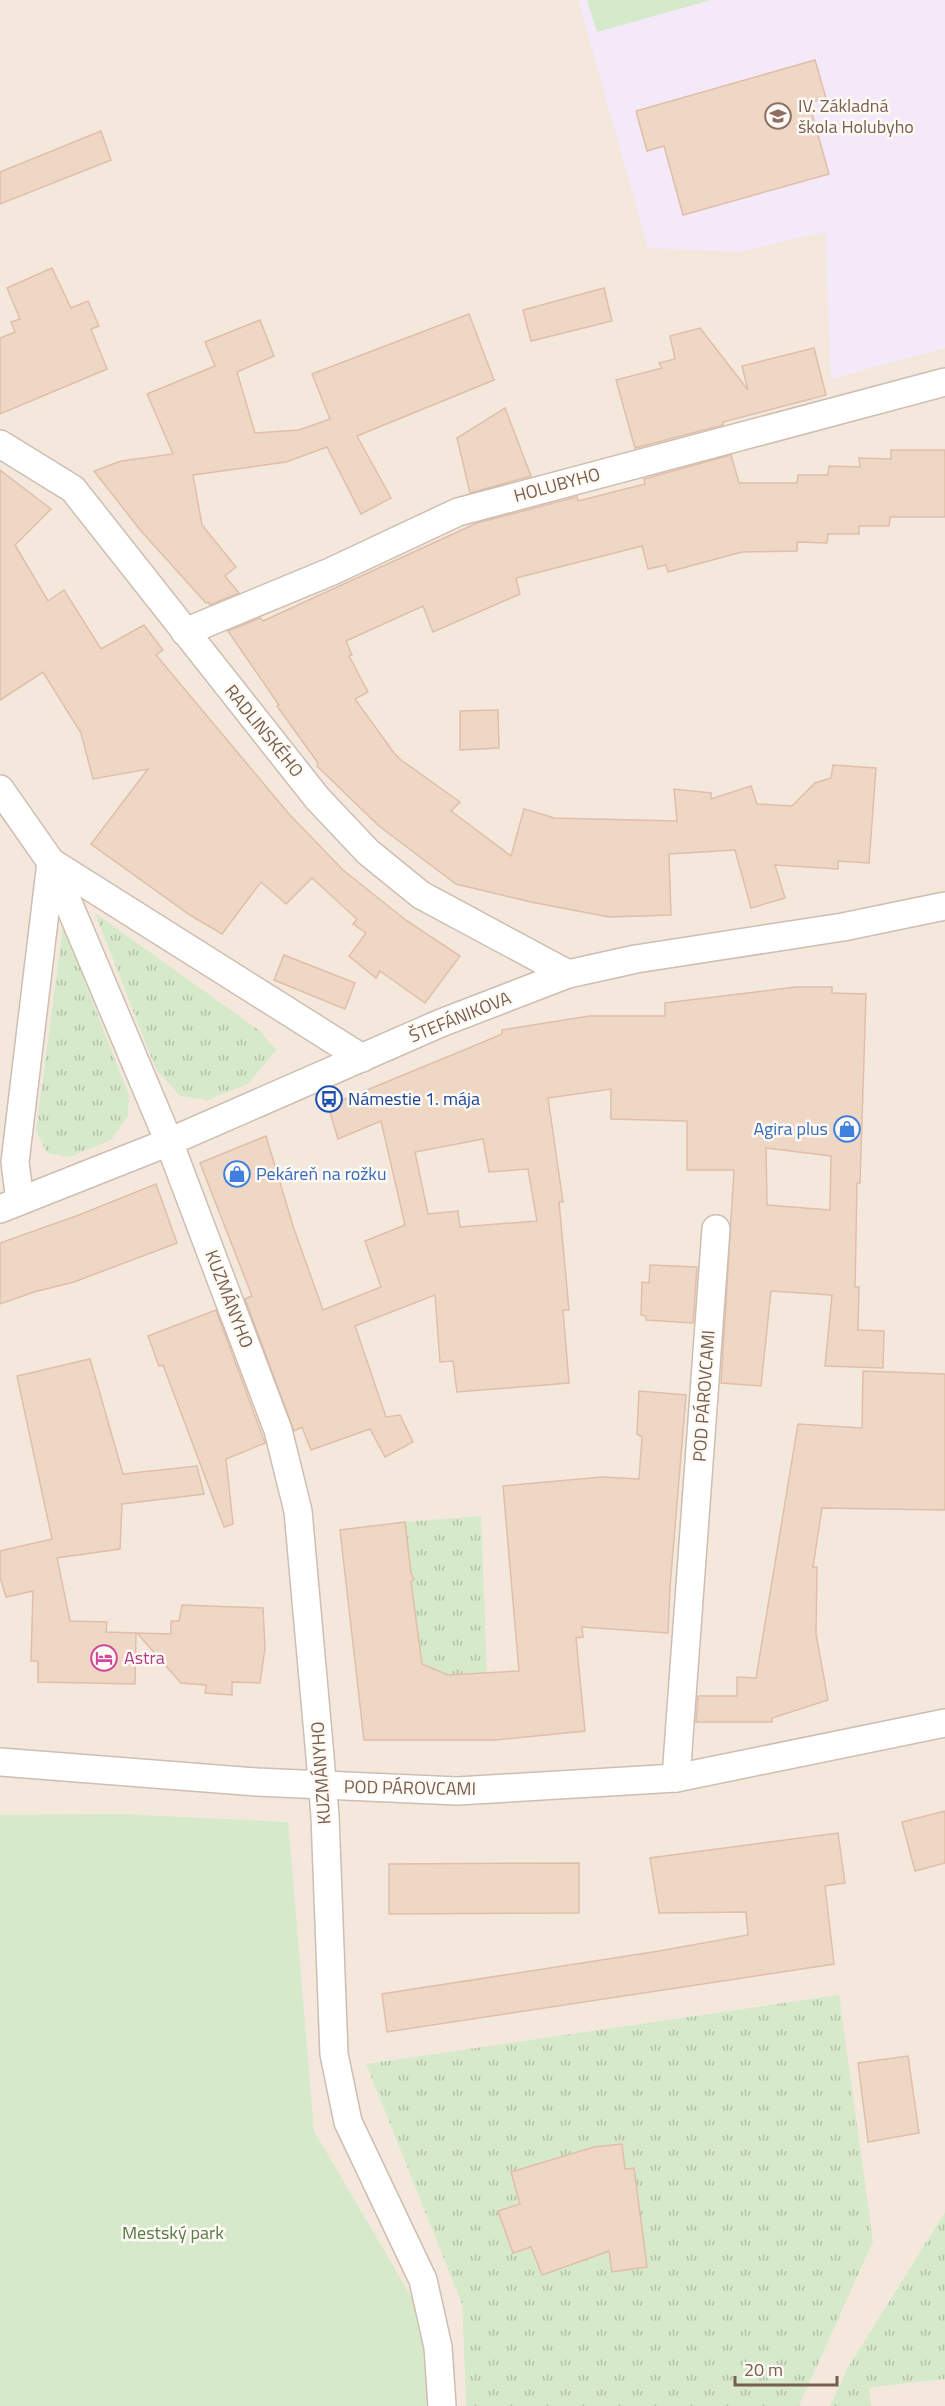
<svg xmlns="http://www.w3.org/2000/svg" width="945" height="2406" font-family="'Titillium Web',sans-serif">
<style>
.residential{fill:#f3e8db;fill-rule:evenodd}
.education{fill:#f3e9f8}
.grass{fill:url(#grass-tufts)}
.park{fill:#d7e9cb}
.building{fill:#efd7c6;stroke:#e1bea8;stroke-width:1.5;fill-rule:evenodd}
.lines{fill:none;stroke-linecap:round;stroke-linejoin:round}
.street-casing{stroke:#cebeb2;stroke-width:30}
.street{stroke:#fff;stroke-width:27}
.labels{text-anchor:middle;stroke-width:5;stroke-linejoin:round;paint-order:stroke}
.education-label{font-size:18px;fill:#785e54;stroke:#fefaf3;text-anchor:start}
.street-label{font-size:18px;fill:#765e50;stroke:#fefaf3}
.transit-label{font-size:18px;fill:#164399;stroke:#fefaf3;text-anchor:start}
.shop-label{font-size:18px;fill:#366cbe;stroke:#fefaf3;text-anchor:end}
.hotel-label{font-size:18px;fill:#b23c85;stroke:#fefaf3;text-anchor:start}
.park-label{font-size:18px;fill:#577a49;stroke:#fefaf3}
</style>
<defs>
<pattern id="grass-tufts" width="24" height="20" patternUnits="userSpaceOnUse" patternTransform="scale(1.5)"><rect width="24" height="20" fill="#d7e9cb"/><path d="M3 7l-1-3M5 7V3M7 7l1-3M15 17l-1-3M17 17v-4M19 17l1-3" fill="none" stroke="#b3c0a7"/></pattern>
</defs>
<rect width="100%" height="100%" fill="#fcf6ed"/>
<!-- residential -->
<g class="residential">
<path d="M0 0H945V2212L847 2369 830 2406H799L873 2242 366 2064 462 2304 466 2406H0ZM63 926 129 1095 128 1116 36 1130Z"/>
<polygon points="945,2379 945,2406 871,2406 868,2388"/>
</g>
<!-- education -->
<polygon class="education" points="578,0 945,0 945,348 831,379 825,232 740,252 648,248"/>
<!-- grass -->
<g class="grass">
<polygon points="95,913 260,1031 276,1050 248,1084 207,1100 180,1096 156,1069"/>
<polygon points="63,925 129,1095 128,1116 111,1140 69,1157 47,1153 36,1130"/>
<polygon points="481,1516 487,1674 450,1675 449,1692 423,1673 414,1603 405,1590 414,1579 409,1571 405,1522"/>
<polygon points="839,1995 873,2242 799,2406 466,2406 462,2304 366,2064"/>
<polygon points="945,2212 945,2379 869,2388 871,2406 830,2406 847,2369"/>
</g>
<!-- park -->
<g class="park">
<polygon points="587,0 711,0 597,32"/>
<polygon points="119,1814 288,1822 314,2131 429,2327 431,2406 0,2406 0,1815"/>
</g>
<!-- building -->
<g class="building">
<polygon points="815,60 826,98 809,103 829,174 683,215 664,146 647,151 636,111"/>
<polygon points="101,131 111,160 0,204 0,172"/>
<polygon points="52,268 71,308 88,301 99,326 91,329 107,369 0,414 0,338 15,332 11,322 20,319 7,288"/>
<polygon points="604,288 612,321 531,341 523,310"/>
<polygon points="469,314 494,380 357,436 391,498 361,514 327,447 286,462 193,475 202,525 236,567 225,576 239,593 210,605 208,602 206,603 141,531 94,471 121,461 173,454 147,394 215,366 205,342 260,320 274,356 237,372 255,433 299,430 330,419 312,374"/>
<polygon points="700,328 748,390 742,366 814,348 826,395 723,422 723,425 635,448 616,380 662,368 659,363 675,359 670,336"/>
<polygon points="505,408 531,476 470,493 457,438"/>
<polygon points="891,450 945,450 945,517 890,517 889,526 859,526 859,534 828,534 827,543 797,542 797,551 742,552 668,572 666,565 648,569 642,546 516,578 520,594 433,632 423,606 346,641 352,655 349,656 368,692 355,699 394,753 401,760 460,802 451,811 511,856 524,809 552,817 552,818 677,821 674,789 711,793 711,799 751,786 757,804 792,806 815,783 831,778 833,765 876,768 869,863 838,861 838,869 775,865 785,898 751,908 735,850 669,854 671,915 609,917 531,902 456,884 379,826 317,766 318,763 277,706 279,705 228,631 260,618 263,621 477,523 577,497 578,501 645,484 644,479 731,455 739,483 797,483 798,475 828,475 829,466 860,467 859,458 891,459"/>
<polygon points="0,470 51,509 15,545 48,601 64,590 101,649 144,625 163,650 156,655 289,814 343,870 407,921 460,956 425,1003 380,971 376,978 349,956 366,933 353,924 357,919 312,878 286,904 261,882 222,934 190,915 91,844 148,769 93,779 81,733 43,672 0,700"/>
<polygon points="498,710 499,748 460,750 460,711"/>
<polygon points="284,955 355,983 345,1009 274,980"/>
<path d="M796 987H832V993L866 994 860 1183H857L855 1287H859L858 1330 884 1331 883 1368 825 1366 832 1295 771 1291 761 1386 721 1383 734 1170H687V1121L611 1119V1089L548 1098 563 1202H559L569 1310H563L569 1383 457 1392 453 1361 440 1362 435 1295 355 1326 386 1417 400 1415 413 1442 385 1457 370 1429 311 1450 302 1427 294 1431 245 1299 252 1296 200 1163 266 1136 294 1229 323 1310 381 1287 365 1241 405 1225 381 1121 338 1139 328 1106 481 1043 502 1034V1030L589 1016H665V1003ZM483 1139 489 1172 528 1169 537 1221 460 1227 458 1211 428 1214 415 1152ZM766 1148 831 1156 830 1210 767 1205Z"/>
<polygon points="156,1184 177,1243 74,1282 34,1292 0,1304 0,1243 79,1215"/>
<polygon points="650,1265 697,1267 693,1323 646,1320 646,1316 641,1315 642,1282 649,1283"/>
<polygon points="216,1310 265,1443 226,1459 233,1524 224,1527 163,1365 159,1366 148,1336"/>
<polygon points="90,1359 123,1474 197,1466 204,1494 122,1504 120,1549 57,1558 70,1621 107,1622 106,1632 136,1633 135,1684 38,1682 38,1661 31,1661 33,1591 6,1597 0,1577 0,1551 52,1539 17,1376"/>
<polygon points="863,1371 945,1374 945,1510 822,1508 813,1567 817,1567 816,1634 828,1700 772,1718 772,1722 696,1722 698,1696 737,1696 737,1677 756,1678 798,1424 862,1428"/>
<polygon points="639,1391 686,1395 670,1587 668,1633 582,1627 583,1637 576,1638 585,1731 495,1740 364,1740 340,1530 405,1522 411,1573 414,1579 411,1582 422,1664 448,1675 519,1671 503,1486 602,1477 639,1479 642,1437 637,1434"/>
<polygon points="182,1605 263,1608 265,1648 260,1683 232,1682 232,1695 205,1693 206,1685 181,1683 137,1633 171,1634 171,1621 179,1621"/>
<polygon points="945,1811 945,1863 915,1871 902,1822"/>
<polygon points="838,1833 845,1883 825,1886 834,1964 387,2032 382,1994 659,1951 748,1935 746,1912 659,1913 650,1858"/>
<polygon points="579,1863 579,1913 389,1914 389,1864"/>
<polygon points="908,2056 919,2133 868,2142 858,2063"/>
<polygon points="622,2144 625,2169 634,2168 647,2267 612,2272 609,2251 542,2275 531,2247 513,2253 498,2211 520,2204 511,2172 594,2147"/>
</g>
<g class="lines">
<!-- street casing -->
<g class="street-casing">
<g id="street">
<polyline points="0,444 73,489 317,798 368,852 421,895 568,974"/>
<polyline points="185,632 330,572 458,512 945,382"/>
<polyline points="0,789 51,862 169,1142 278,1430 298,1511 319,1745 325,1816 334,2054 348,2122 423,2280 438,2347 442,2406"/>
<polyline points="20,1201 15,1162 51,862 362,1058"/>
<polyline points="0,1209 169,1142 441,1023 568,974 636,959 843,927 945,906"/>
<polyline points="0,1762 257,1782 457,1791 676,1778 945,1723"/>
<polyline points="676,1778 716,1229"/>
</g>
</g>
<!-- street -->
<use href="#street" class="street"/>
</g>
<!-- icons -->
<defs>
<g id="school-ring" transform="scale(1.35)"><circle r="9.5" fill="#fefaf3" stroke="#8d6e63" stroke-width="1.5"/><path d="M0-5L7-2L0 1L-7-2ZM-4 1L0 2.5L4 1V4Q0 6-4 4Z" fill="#8d6e63"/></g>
<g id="bus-ring" transform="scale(1.35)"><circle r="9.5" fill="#fefaf3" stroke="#1a4fb4" stroke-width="1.5"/><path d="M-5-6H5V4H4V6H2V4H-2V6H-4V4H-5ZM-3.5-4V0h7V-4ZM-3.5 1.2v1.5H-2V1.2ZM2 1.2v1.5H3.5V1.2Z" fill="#1a4fb4"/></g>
<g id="shop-ring" transform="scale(1.35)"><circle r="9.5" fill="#fefaf3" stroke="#3f7fe0" stroke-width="1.5"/><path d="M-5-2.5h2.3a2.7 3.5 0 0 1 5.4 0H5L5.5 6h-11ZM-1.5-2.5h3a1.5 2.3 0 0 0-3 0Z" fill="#3f7fe0"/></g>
<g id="hotel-ring" transform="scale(1.35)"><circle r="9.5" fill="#fefaf3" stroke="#d1479c" stroke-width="1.5"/><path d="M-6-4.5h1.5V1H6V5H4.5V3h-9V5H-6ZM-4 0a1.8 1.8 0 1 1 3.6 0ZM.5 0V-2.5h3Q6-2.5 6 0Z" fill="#d1479c"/></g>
</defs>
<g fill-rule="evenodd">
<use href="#school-ring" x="778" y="116"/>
<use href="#bus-ring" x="329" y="1099"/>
<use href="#shop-ring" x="847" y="1129"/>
<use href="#shop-ring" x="237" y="1174"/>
<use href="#hotel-ring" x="104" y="1658"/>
</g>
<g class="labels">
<!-- education labels -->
<g class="education-label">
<text x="798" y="112">IV. Základná<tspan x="798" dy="21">škola Holubyho</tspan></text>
</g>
<!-- street labels -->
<g class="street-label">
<text transform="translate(557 485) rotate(-15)" y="6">HOLUBYHO</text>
<text transform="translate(264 731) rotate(51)" y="6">RADLINSKÉHO</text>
<text transform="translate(460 1017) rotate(-22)" y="6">ŠTEFÁNIKOVA</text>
<text transform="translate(229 1299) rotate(69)" y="6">KUZMÁNYHO</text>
<text transform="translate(704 1396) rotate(-86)" y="6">POD PÁROVCAMI</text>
<text transform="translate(321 1773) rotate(-94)" y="6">KUZMÁNYHO</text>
<text transform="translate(410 1788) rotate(1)" y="6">POD PÁROVCAMI</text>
</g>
<!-- transit labels -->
<g class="transit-label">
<text x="348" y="1105">Námestie 1. mája</text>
</g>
<!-- shop labels -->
<g class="shop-label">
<text x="828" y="1135">Agira plus</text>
<text x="256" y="1180" text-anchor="start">Pekáreň na rožku</text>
</g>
<!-- hotel labels -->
<g class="hotel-label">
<text x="124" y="1664">Astra</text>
</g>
<!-- park labels -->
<g class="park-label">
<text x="173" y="2239">Mestský park</text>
</g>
</g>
<!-- scale -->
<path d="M735 2376v9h102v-9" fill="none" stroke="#765e50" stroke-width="3"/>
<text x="744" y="2376" font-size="18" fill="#765e50" stroke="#fefaf3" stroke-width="4.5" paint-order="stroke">20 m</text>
</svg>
